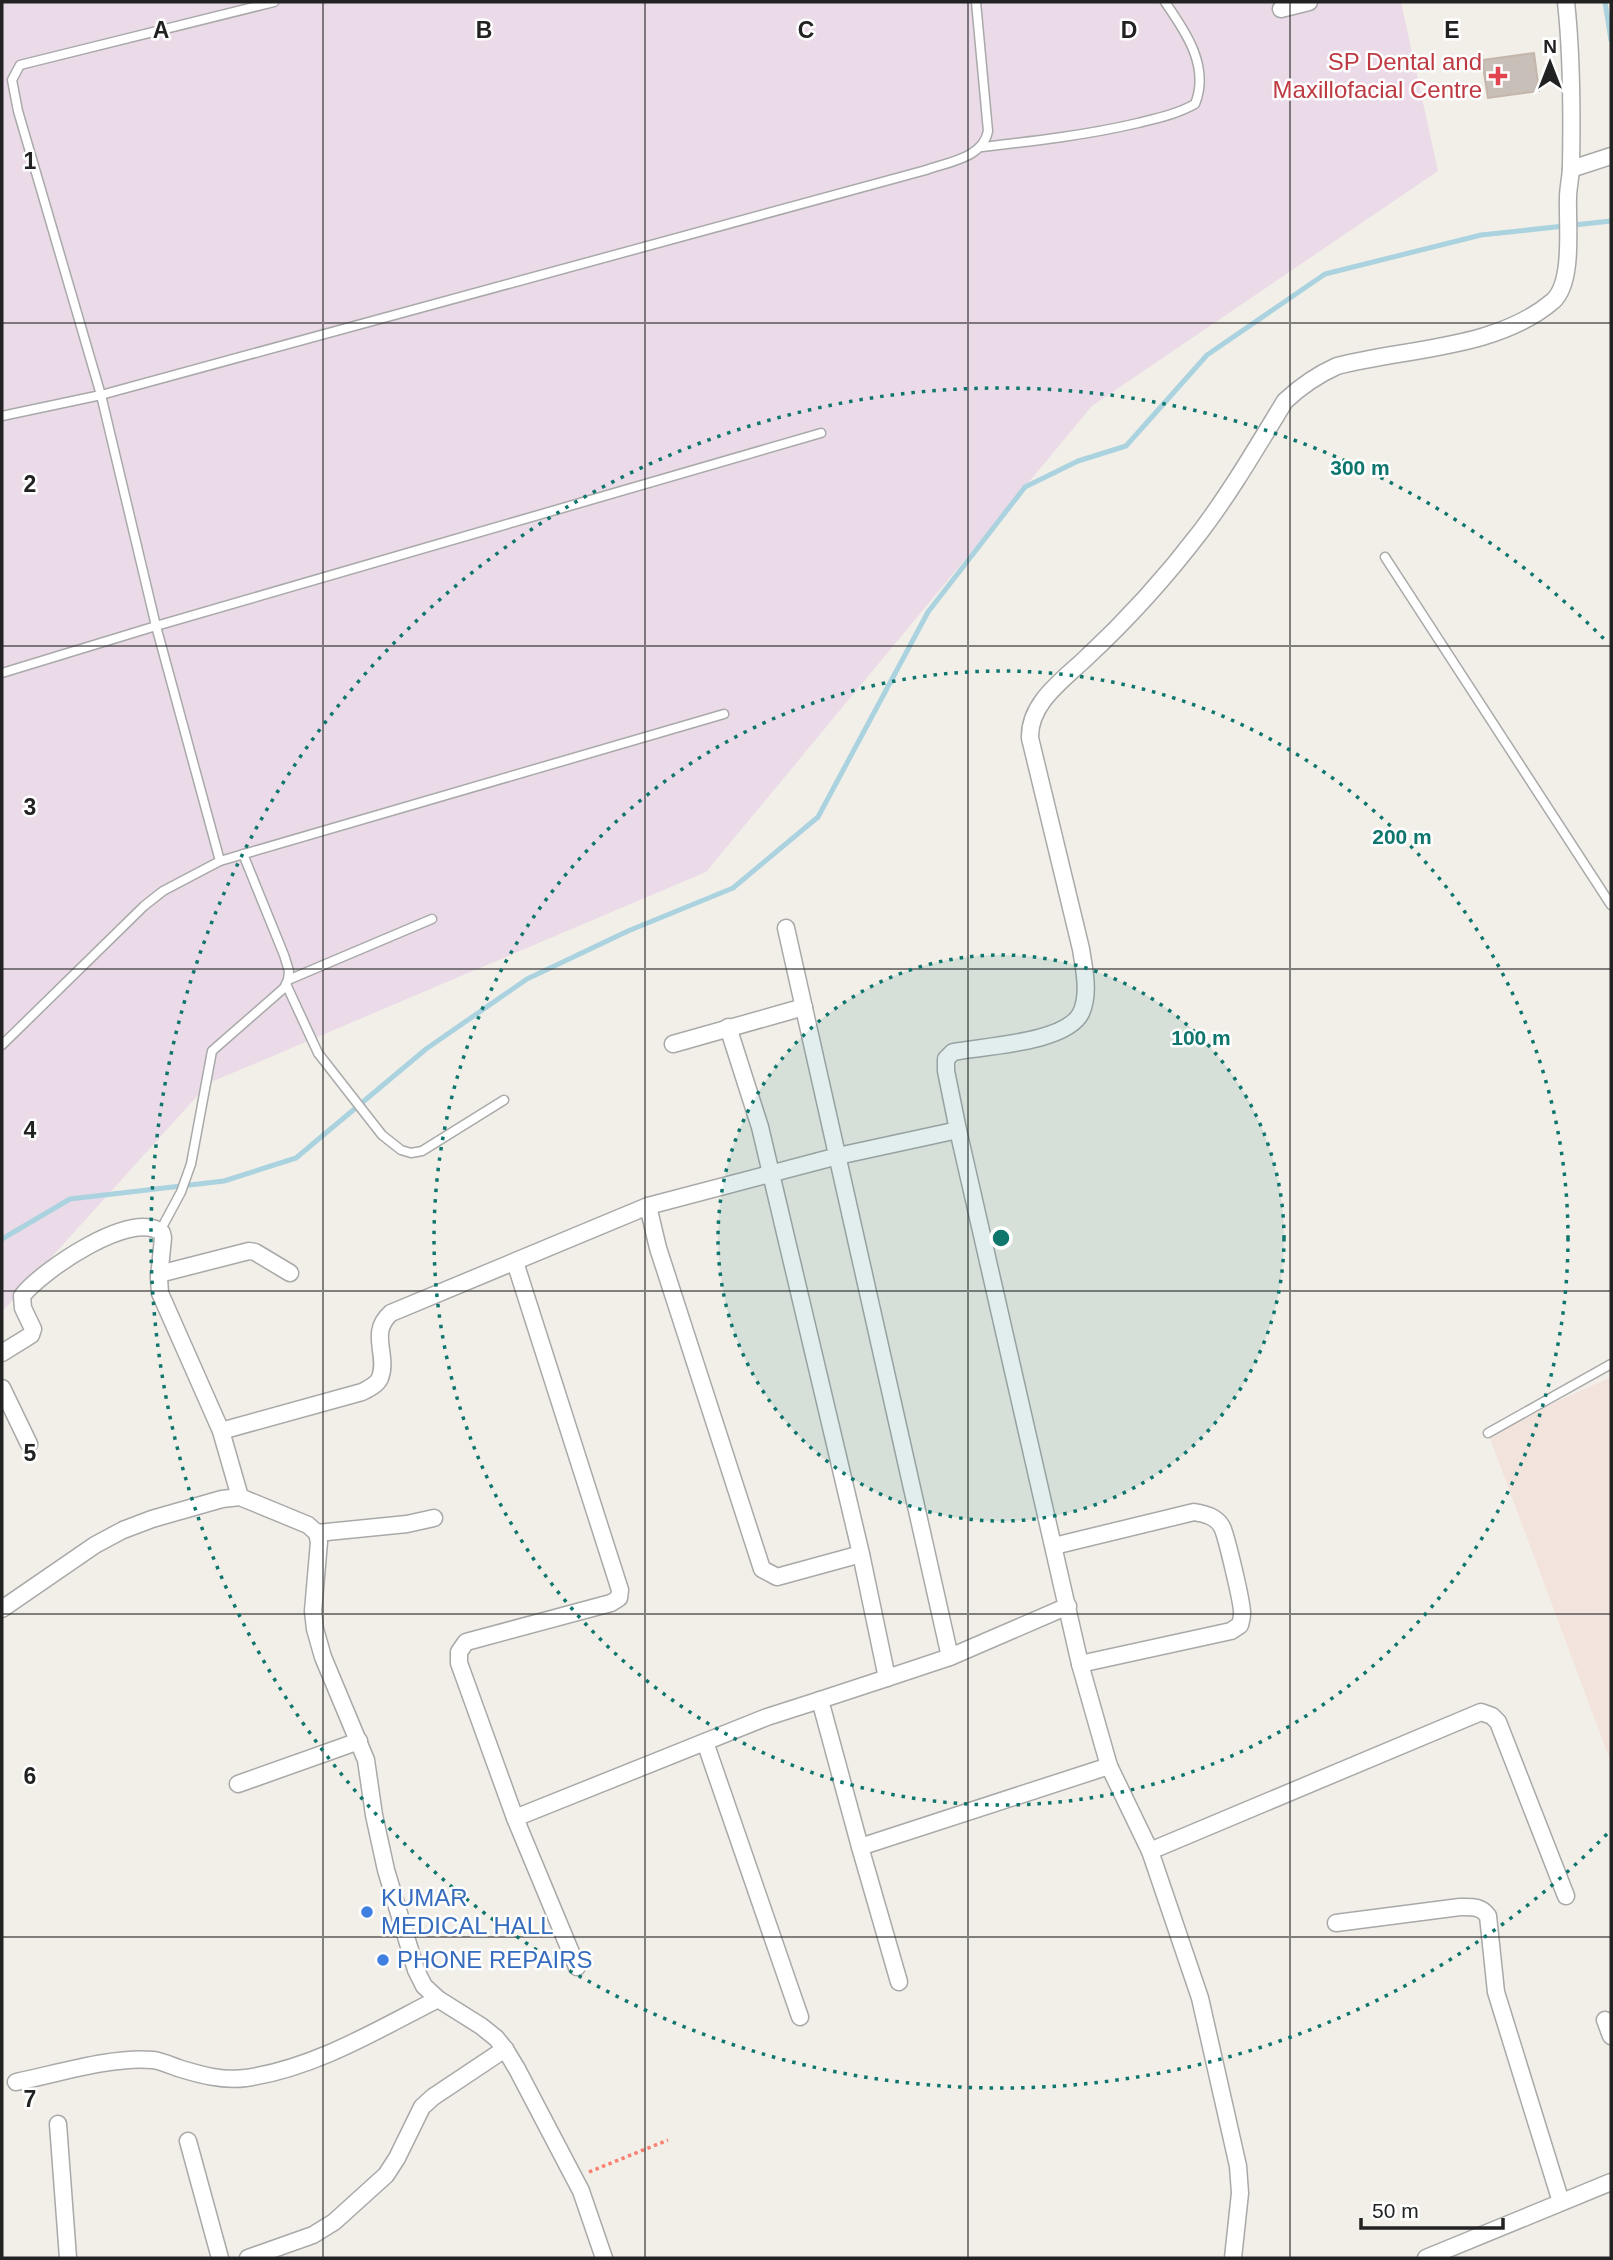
<svg xmlns="http://www.w3.org/2000/svg" width="1613" height="2260" font-family="Arial,sans-serif">
<style>
.industrial{fill:#ebdbe8}
.military{fill:#f3e3dd}
.lines{fill:none;stroke-linecap:round;stroke-linejoin:round}
.stream{stroke:#aad3df;stroke-width:5}
.building{fill:#c7bfb8;stroke:#c4b6ab;stroke-width:2}
.service-casing{stroke:#a9a9a9;stroke-width:11}
.minor-casing{stroke:#a9a9a9;stroke-width:19}
.path{stroke:#fa8072;stroke-width:3.5;stroke-dasharray:3.5 3.5;stroke-linecap:butt}
.service{stroke:#fff;stroke-width:8}
.minor{stroke:#fff;stroke-width:16}
.grid{fill:none;stroke:#222;stroke-width:2;stroke-opacity:0.55}
.ring{fill:none;stroke:#0f766e;stroke-width:3.5;stroke-dasharray:3.5 7}
.health-dot{fill:#e0444e;stroke:#fff;stroke-width:2.5}
.shop-dot{fill:#3f7fe0;stroke:#fff;stroke-width:2.5}
.labels{text-anchor:middle;stroke-width:5;stroke-linejoin:round;paint-order:stroke}
.health-label{font-size:24px;fill:#be3a42;stroke:#fff;text-anchor:end}
.shop-label{font-size:24px;fill:#366cbe;stroke:#fff;text-anchor:start}
.grid-label{font-size:23px;text-anchor:middle;font-weight:bold;fill:#222;stroke:#fff;stroke-width:5;stroke-linejoin:round;paint-order:stroke}
.centre{fill:#0f766e;stroke:#fff;stroke-width:3.5}
.ring-label{font-size:21px;text-anchor:middle;font-weight:bold;fill:#0f766e;stroke:#fff;stroke-width:5;stroke-linejoin:round;paint-order:stroke}
</style>
<rect width="100%" height="100%" fill="#f2efe9"/>
<!-- industrial -->
<polygon class="industrial" points="2,2 1401,2 1438,171 1092,406 706,872 209,1083 2,1312"/>
<!-- military -->
<polygon class="military" points="1611,1377 1611,1763 1488,1433"/>
<g class="lines">
<!-- stream -->
<g class="stream">
<polyline points="1605,2 1611,40"/>
<polyline points="2,1239 70,1199 224,1181 296,1158 426,1049 527,979 628,931 733,888 818,817 928,612 1025,487 1078,461 1126,446 1207,355 1325,274 1481,235 1611,221"/>
</g>
</g>
<!-- building -->
<polygon class="building" points="1534,53 1539,91 1488,98 1482,60"/>
<g class="lines">
<!-- service casing -->
<g class="service-casing">
<g id="service">
<path d="M982 147C1035 141 1087 135 1138 123 1158 118 1177 114 1195 104 1210 67 1186 32 1165 2"/>
<path d="M2 416 101 395 926 170C948 162 983 158 988 131L976 2"/>
<polyline points="1385,557 1611,905"/>
<polyline points="2,673 156,626 821,433"/>
<polyline points="220,861 156,626 101,395 18,111 12,80 20,65 274,2"/>
<polyline points="288,980 432,919"/>
<polyline points="286,984 318,1053 382,1135 401,1150 411,1153 422,1151 504,1100"/>
<polyline points="2,1045 144,906 163,891 220,861 724,714"/>
<polyline points="160,1231 181,1192 191,1164 212,1051 284,988 288,980 289,971 284,955 243,854"/>
<polyline points="1488,1433 1611,1364"/>
</g>
</g>
<!-- minor casing -->
<g class="minor-casing">
<g id="minor">
<polyline points="1281,9 1309,2"/>
<polyline points="1571,169 1611,156"/>
<polyline points="786,928 950,1657 887,1678"/>
<polyline points="728,1027 760,1127 861,1554 887,1678 820,1700 860,1847 1109,1766"/>
<polyline points="673,1044 804,1007"/>
<polyline points="648,1206 658,1248 762,1569 777,1577 861,1554"/>
<polyline points="515,1262 620,1590 619,1598 611,1603 466,1642 459,1652 459,1663 515,1818"/>
<polyline points="159,1274 249,1251 255,1252 290,1273"/>
<path d="M2 1353 31 1335 33 1329 23 1308 22 1296C41 1271 133 1208 162 1233L163 1238 159 1278 160 1293 221 1431 240 1497"/>
<polyline points="2,1388 29,1444"/>
<path d="M221 1431 362 1392C368 1389 377 1385 380 1378 389 1355 368 1333 391 1313L648 1206 838 1156 958 1130"/>
<polyline points="317,1533 407,1524 434,1518"/>
<path d="M1054 1546 1194 1512C1205 1514 1216 1516 1222 1527 1226 1535 1243 1605 1242 1614 1242 1618 1241 1621 1240 1625L1231 1631 1080 1664"/>
<polyline points="2,1609 95,1545 123,1530 152,1519 222,1499 240,1497 308,1525 317,1533 319,1542 313,1611 315,1629 323,1657 366,1760 374,1815 386,1870 416,1970 424,1986 438,1999 481,2026 496,2038 505,2049 517,2069 581,2191 604,2258"/>
<polyline points="950,1657 1068,1606"/>
<polyline points="705,1742 800,2017"/>
<polyline points="238,1784 359,1741"/>
<polyline points="860,1847 899,1982"/>
<polyline points="1150,1851 1481,1712 1492,1716 1498,1722 1566,1896"/>
<path d="M1336 1923 1460 1907C1472 1907 1481 1906 1488 1916L1496 1992 1561 2202"/>
<polyline points="577,1967 515,1818 767,1717 820,1700"/>
<polyline points="1605,2020 1611,2036"/>
<path d="M16 2082C56 2074 113 2056 153 2060 161 2061 170 2065 178 2068 201 2075 222 2081 246 2078 315 2068 377 2030 438 1999"/>
<polyline points="58,2124 68,2258"/>
<polyline points="188,2141 220,2258"/>
<polyline points="248,2258 313,2235 334,2222 386,2175 397,2158 422,2107 433,2097 505,2049"/>
<path d="M1233 2258 1240 2193 1238 2166 1200 1998 1150 1851 1109 1766 1080 1664 958 1130 946 1071V1059L953 1052C984 1046 1066 1043 1081 1013 1090 993 1084 969 1081 949L1030 738C1029 703 1063 680 1086 658 1128 619 1166 577 1201 531 1232 490 1258 445 1285 401 1301 386 1317 375 1337 366 1406 348 1497 349 1553 301 1574 282 1567 224 1568 198 1568 187 1571 177 1571 166 1572 112 1572 56 1566 2"/>
<polyline points="1426,2258 1611,2182"/>
</g>
</g>
<!-- path -->
<polyline class="path" points="589,2172 668,2140"/>
<!-- service -->
<use href="#service" class="service"/>
<!-- minor -->
<use href="#minor" class="minor"/>
</g>
<!-- grid -->
<path class="grid" d="M323 2V2258M645 2V2258M968 2V2258M1290 2V2258M2 323H1611M2 646H1611M2 969H1611M2 1291H1611M2 1614H1611M2 1937H1611"/>
<!-- distance rings -->
<circle cx="1001" cy="1238" r="283" fill="#0f766e" fill-opacity=".12"/>
<g class="ring">
<circle cx="1001" cy="1238" r="283"/>
<circle cx="1001" cy="1238" r="567"/>
<path d="M1607 1834A850 850 0 1 1 1607 642"/>
</g>
<!-- markers -->
<path class="health-dot" d="M1494.5 65.5h7v7h7v7h-7v7h-7v-7h-7v-7h7z"/>
<g class="shop-dot">
<circle cx="367" cy="1912" r="7"/>
<circle cx="383" cy="1960" r="7"/>
</g>
<g class="labels">
<!-- health labels -->
<g class="health-label">
<text x="1482" y="70">SP Dental and<tspan x="1482" dy="28">Maxillofacial Centre</tspan></text>
</g>
<!-- shop labels -->
<g class="shop-label">
<text x="381" y="1906">KUMAR<tspan x="381" dy="28">MEDICAL HALL</tspan></text>
<text x="397" y="1968">PHONE REPAIRS</text>
</g>
</g>
<g class="grid-label">
<text x="161" y="38">A</text>
<text x="484" y="38">B</text>
<text x="806" y="38">C</text>
<text x="1129" y="38">D</text>
<text x="1452" y="38">E</text>
<text x="30" y="169">1</text>
<text x="30" y="492">2</text>
<text x="30" y="815">3</text>
<text x="30" y="1138">4</text>
<text x="30" y="1461">5</text>
<text x="30" y="1784">6</text>
<text x="30" y="2107">7</text>
</g>
<circle cx="1001" cy="1238" r="10" class="centre"/>
<g class="ring-label">
<text x="1360" y="475">300 m</text>
<text x="1402" y="844">200 m</text>
<text x="1201" y="1045">100 m</text>
</g>
<!-- border -->
<rect width="1613" height="2260" fill="none" stroke="#222222" stroke-width="7"/>
<!-- north arrow -->
<g transform="translate(1550 63)" stroke="#ffffff" stroke-width="5" paint-order="stroke">
<path d="M0-5L12 26L0 18L-12 26Z" fill="#222222"/>
<text y="-10" font-size="19" font-weight="bold" text-anchor="middle" fill="#222222">N</text>
</g>
<!-- scale -->
<path d="M1361 2218v10h142v-10" fill="none" stroke="#222222" stroke-width="3.5"/>
<text x="1372" y="2218" font-size="21" fill="#222222" stroke="#ffffff" stroke-width="5" paint-order="stroke">50 m</text>
</svg>
